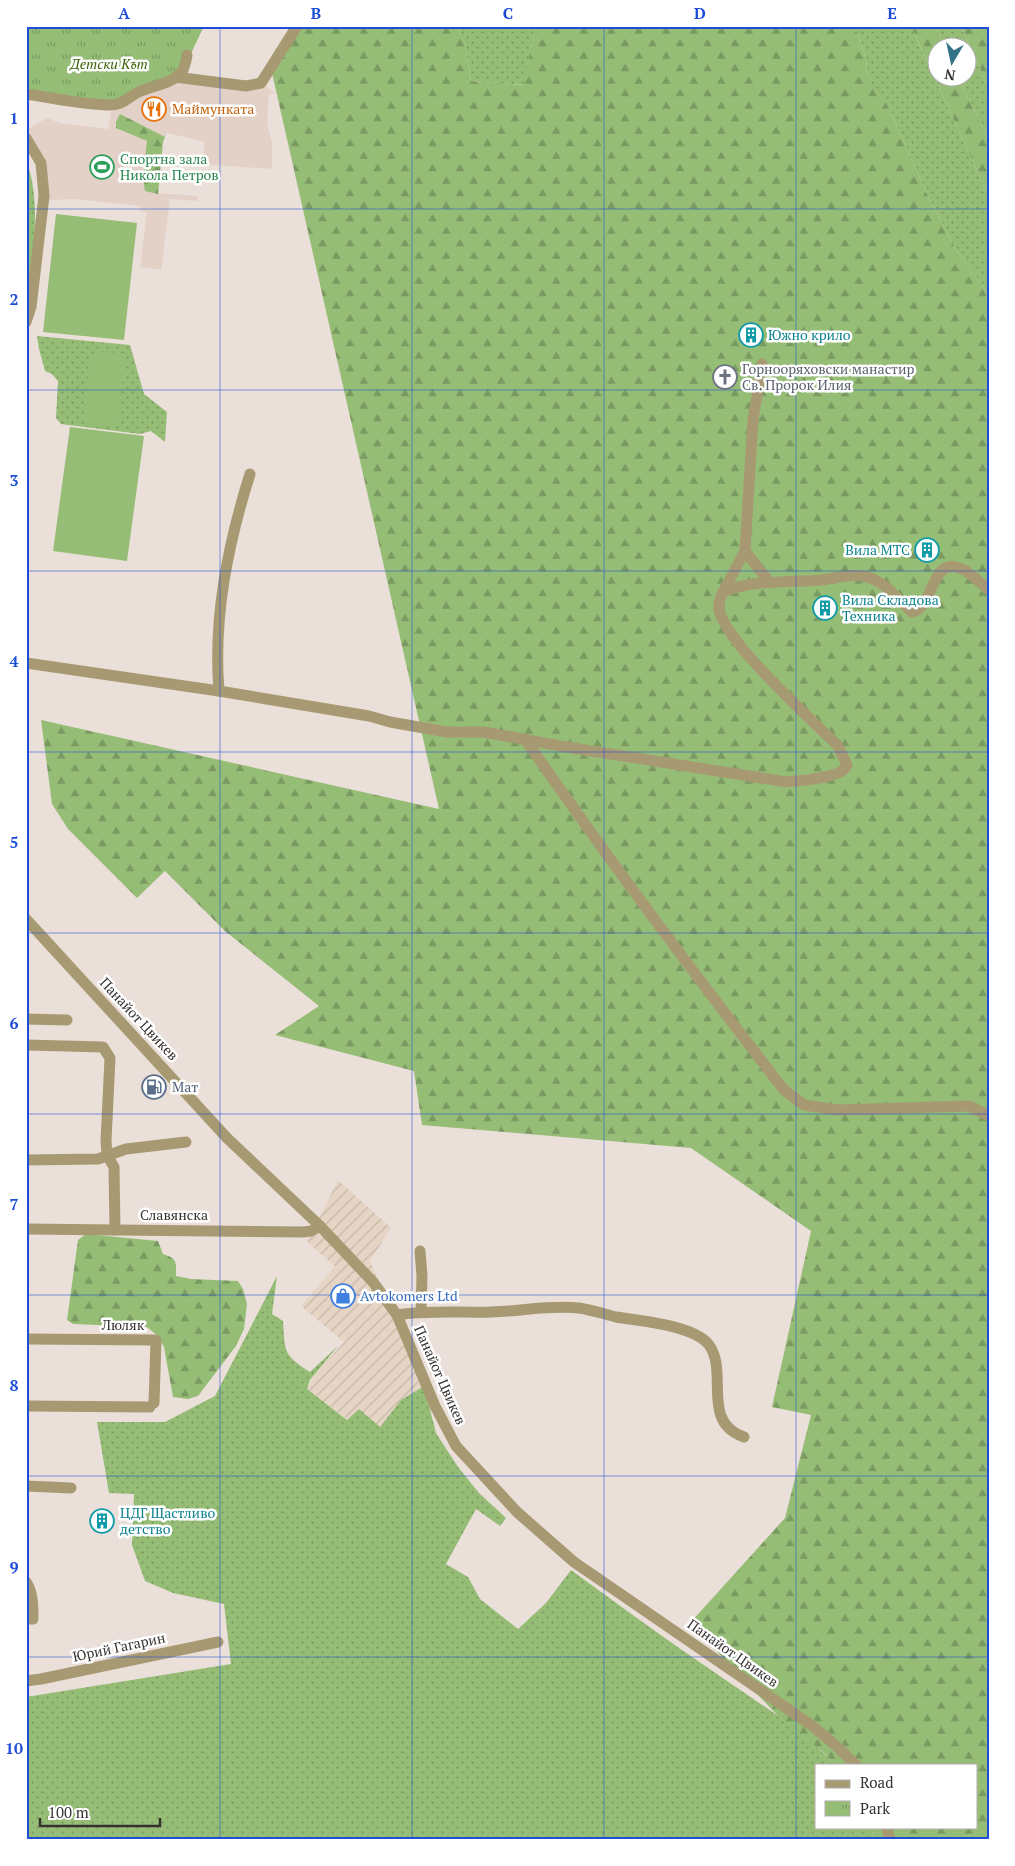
<svg xmlns="http://www.w3.org/2000/svg" width="1015" height="1866" font-family="'PT Serif',serif">
<style>
.built{fill:#e3d1c8}
.industrial{fill:url(#industrial-furrows)}
.grass{fill:url(#grass-dots)}
.forest{fill:url(#forest-firs)}
.park{fill:url(#park-tufts)}
.pitch{fill:#96bd76}
.lines{fill:none;stroke-linecap:round;stroke-linejoin:round}
.minor{stroke:#a79a73;stroke-width:11}
.grid{fill:none;stroke:#1d4ed8;stroke-width:1;stroke-opacity:0.55}
.labels{text-anchor:middle;stroke-width:5;stroke-linejoin:round;paint-order:stroke}
.park-label{font-size:14px;font-style:italic;fill:#3b6305;stroke:#fff}
.food-label{font-size:14px;fill:#c56008;stroke:#fff;text-anchor:start}
.leisure-label{font-size:14px;fill:#27864d;stroke:#fff;text-anchor:start}
.culture-label{font-size:14px;fill:#0d838f;stroke:#fff;text-anchor:start}
.worship-label{font-size:14px;fill:#5b616d;stroke:#fff;text-anchor:start}
.street-label{font-size:14px;fill:#363230;stroke:#fff}
.service-label{font-size:14px;fill:#4e5e75;stroke:#fff;text-anchor:start}
.shop-label{font-size:14px;fill:#366cbe;stroke:#fff;text-anchor:start}
.neatline{fill:none;stroke:#1d4ed8;stroke-width:2}
.grid-label{font-size:16px;text-anchor:middle;font-weight:bold;fill:#1d4ed8}
</style>
<defs>
<pattern id="industrial-furrows" width="10" height="10" patternUnits="userSpaceOnUse" patternTransform="scale(1.25)"><rect width="10" height="10" fill="#e6d5c4"/><path d="M-1 1l2-2M0 10L10 0M9 11l2-2" fill="none" stroke="#c6b7a9"/></pattern>
<pattern id="grass-dots" width="8" height="8" patternUnits="userSpaceOnUse" patternTransform="scale(1.25)"><rect width="8" height="8" fill="#96bd76"/><path d="M2 2h.1M6 6h.1" fill="none" stroke="#7b9a61" stroke-width="1.8" stroke-linecap="round"/></pattern>
<pattern id="forest-firs" width="22" height="20" patternUnits="userSpaceOnUse" patternTransform="scale(1.25)"><rect width="22" height="20" fill="#96bd76"/><path d="M5 1l3.5 6h-7zM16 11l3.5 6h-7z" fill="#7b9a61"/></pattern>
<pattern id="park-tufts" width="24" height="20" patternUnits="userSpaceOnUse" patternTransform="scale(1.25)"><rect width="24" height="20" fill="#96bd76"/><path d="M3 7l-1-3M5 7V3M7 7l1-3M15 17l-1-3M17 17v-4M19 17l1-3" fill="none" stroke="#7b9a61"/></pattern>
</defs>
<rect width="100%" height="100%" fill="#ebdfd9"/>
<!-- built -->
<polygon class="built" points="169,81 261,83 275,93 269,94 267,124 272,142 272,166 270,169 202,164 205,142 167,133 163,142 158,193 198,196 197,201 170,199 161,270 140,267 147,212 140,211 140,206 75,199 53,200 44,202 41,163 26,138 26,130 47,118 60,123 108,129 112,105"/>
<!-- industrial -->
<polygon class="industrial" points="338,1180 391,1228 370,1261 424,1386 401,1400 380,1427 348,1420 307,1389 314,1376 344,1342 301,1306 335,1266 307,1242"/>
<!-- grass -->
<g class="grass">
<polygon points="457,26 535,26 525,85 471,81 465,44"/>
<polygon points="855,26 911,26 989,197 989,308 985,289 955,248 927,194 887,104 871,86 867,70 866,59"/>
<polygon points="935,26 961,26 989,89 989,141 959,78 968,78 968,48 945,47"/>
<path d="M26 159C36 187 36 214 34 243L26 242Z"/>
<polygon points="37,336 130,345 144,394 167,412 165,442 151,431 140,434 61,424 56,418 58,381 52,374 45,371 39,349"/>
<path d="M277 1276 272 1314 283 1321C285 1351 283 1355 310 1372L338 1346 310 1380 307 1389 347 1420 359 1409 380 1427 401 1400 424 1386 436 1433 458 1467 479 1493 506 1518 500 1526 476 1509 446 1564 468 1577 480 1599 518 1629 546 1603 571 1570C618 1604 665 1639 714 1672 755 1701 801 1728 835 1765H816V1827H871L874 1840H26V1697L231 1664 224 1604 173 1593 145 1581 132 1545 134 1494 109 1493 97 1422H165L215 1396Z"/>
</g>
<!-- forest -->
<g class="forest">
<polygon points="302,26 457,26 465,44 471,81 524,85 535,26 855,26 866,59 867,70 871,85 887,104 927,194 955,248 985,289 989,308 989,1840 874,1840 871,1827 976,1827 976,1765 835,1765 823,1752 778,1716 690,1623 785,1518 811,1415 772,1407 811,1231 691,1148 422,1125 414,1071 275,1035 319,1006 225,931 165,871 137,898 68,829 52,804 41,720 439,809 272,73"/>
<polygon points="911,26 935,26 945,47 938,48 938,78 959,78 989,141 989,197"/>
<polygon points="961,26 989,26 989,89"/>
<polygon points="120,114 165,137 163,142 158,194 145,191 143,177 147,141 116,128 116,122"/>
<path d="M86 1234 158 1241 163 1254C178 1259 176 1262 176 1276L191 1279 238 1281 243 1289 247 1304 244 1329 236 1346 198 1396 188 1399 173 1397 164 1347 158 1336 147 1327 73 1324 67 1320 78 1240Z"/>
</g>
<!-- park -->
<polygon class="park" points="26,26 204,26 186,64 169,81 122,104 26,94"/>
<!-- pitch -->
<g class="pitch">
<polygon points="56,214 137,223 124,340 43,332"/>
<polygon points="26,242 34,243 29,281 26,280"/>
<polygon points="97,352 121,353 125,360 118,421 114,427 89,425 84,417 90,355"/>
<polygon points="70,427 144,436 127,561 53,551"/>
</g>
<g class="lines">
<!-- minor -->
<g class="minor">
<polyline points="175,77 246,86 261,83 297,26"/>
<path d="M26 94C54 98 83 105 111 105 122 105 126 99 135 94 148 86 171 85 181 73 185 68 186 62 187 55"/>
<polyline points="26,138 41,163 44,196 31,307 26,322"/>
<polyline points="745,551 770,583"/>
<polyline points="723,592 745,551 753,420 762,364"/>
<path d="M26 663 219 691 369 716 390 722 447 732H484L560 746 787 782C800 780 842 779 847 765L838 746C812 720 726 643 719 610 718 603 720 598 723 592 754 579 788 583 821 580 837 578 851 573 867 577 884 581 899 600 912 612 936 608 929 552 964 570 973 575 981 584 989 590"/>
<path d="M219 691C213 617 228 544 250 474"/>
<path d="M525 739C608 859 695 975 784 1090L804 1105 837 1110 969 1106 989 1116"/>
<polyline points="26,919 227,1138 320,1226 373,1282 397,1315 435,1406 456,1446 517,1512 574,1562 811,1725 834,1744 856,1765"/>
<polyline points="26,1019 67,1020"/>
<polyline points="26,1045 103,1047 110,1058 106,1141 107,1155 114,1167 115,1230"/>
<polyline points="26,1160 98,1159 126,1149 186,1142"/>
<polyline points="26,1229 303,1232 311,1231 320,1226"/>
<polyline points="420,1251 422,1276 421,1312"/>
<path d="M397 1315C429 1310 460 1313 492 1312 521 1311 550 1305 579 1308 592 1310 604 1314 616 1317 640 1321 694 1325 709 1345 729 1372 700 1422 744 1437"/>
<polyline points="26,1339 156,1340 154,1403"/>
<polyline points="26,1406 150,1407"/>
<polyline points="26,1486 71,1488"/>
<path d="M26 1582C33 1592 33 1606 33 1619H26"/>
<polyline points="26,1681 41,1679 218,1642"/>
<polyline points="887,1827 890,1840"/>
</g>
</g>
<!-- grid -->
<path class="grid" d="M220 26V1840M412 26V1840M604 26V1840M796 26V1840M26 209H989M26 390H989M26 571H989M26 752H989M26 933H989M26 1114H989M26 1295H989M26 1476H989M26 1657H989"/>
<!-- icons -->
<defs>
<g id="restaurant-ring" transform="scale(1.25)"><circle r="9.5" fill="#fff" stroke="#e8710a" stroke-width="1.5"/><path d="M-5-6h1v4h1v-4h1v4h1v-4h1v5L-1.5 .5V6h-2V.5L-5-1ZM5-6V6H3V1.5H1.5Q1.5-4 5-6Z" fill="#e8710a"/></g>
<g id="stadium-ring" transform="scale(1.25)"><circle r="9.5" fill="#fff" stroke="#2e9e5b" stroke-width="1.5"/><path d="M0-5a6.5 5 0 1 0 0 10a6.5 5 0 1 0 0-10ZM-3.5-1.8h7v3.6h-7Z" fill="#2e9e5b"/></g>
<g id="building-ring" transform="scale(1.25)"><circle r="9.5" fill="#fff" stroke="#0f9aa8" stroke-width="1.5"/><path d="M-4-6H4V6H1V3H-1V6H-4ZM-2.5-4.3h1.7v1.8h-1.7ZM.8-4.3h1.7v1.8H.8ZM-2.5-1h1.7V.8h-1.7ZM.8-1h1.7V.8H.8Z" fill="#0f9aa8"/></g>
<g id="church-ring" transform="scale(1.25)"><circle r="9.5" fill="#fff" stroke="#6b7280" stroke-width="1.5"/><path d="M-1.2-6h2.4v3.5h3.3v2.4h-3.3V6h-2.4V-.1h-3.3v-2.4h3.3Z" fill="#6b7280"/></g>
<g id="fuel-ring" transform="scale(1.25)"><circle r="9.5" fill="#fff" stroke="#5c6f8a" stroke-width="1.5"/><path d="M-5.5-6h7V0h2V4h1.3V-2.5L3-4.5l.8-.8L6-3V5H2.5V1h-1V6h-7ZM-4.2-4.7v3.2H.2V-4.7Z" fill="#5c6f8a"/></g>
<g id="shop-ring" transform="scale(1.25)"><circle r="9.5" fill="#fff" stroke="#3f7fe0" stroke-width="1.5"/><path d="M-5-2.5h2.3a2.7 3.5 0 0 1 5.4 0H5L5.5 6h-11ZM-1.5-2.5h3a1.5 2.3 0 0 0-3 0Z" fill="#3f7fe0"/></g>
</defs>
<g fill-rule="evenodd">
<use href="#restaurant-ring" x="154" y="109"/>
<use href="#stadium-ring" x="102" y="167"/>
<use href="#building-ring" x="751" y="335"/>
<use href="#church-ring" x="725" y="377"/>
<use href="#building-ring" x="927" y="550"/>
<use href="#building-ring" x="825" y="608"/>
<use href="#fuel-ring" x="154" y="1087"/>
<use href="#shop-ring" x="343" y="1296"/>
<use href="#building-ring" x="102" y="1521"/>
</g>
<g class="labels">
<!-- park labels -->
<g class="park-label">
<text x="109" y="69">Детски Кът</text>
</g>
<!-- food labels -->
<g class="food-label">
<text x="172" y="114">Маймунката</text>
</g>
<!-- leisure labels -->
<g class="leisure-label">
<text x="120" y="164">Спортна зала<tspan x="120" dy="16">Никола Петров</tspan></text>
</g>
<!-- culture labels -->
<g class="culture-label">
<text x="768" y="340">Южно крило</text>
<text x="910" y="555" text-anchor="end">Вила МТС</text>
<text x="842" y="605">Вила Складова<tspan x="842" dy="16">Техника</tspan></text>
<text x="120" y="1518">ЦДГ Щастливо<tspan x="120" dy="16">детство</tspan></text>
</g>
<!-- worship labels -->
<g class="worship-label">
<text x="742" y="374">Горнооряховски манастир<tspan x="742" dy="16">Св. Пророк Илия</tspan></text>
</g>
<!-- street labels -->
<g class="street-label">
<text transform="translate(139 1019) rotate(47)" y="5">Панайот Цвикев</text>
<text x="174" y="1220">Славянска</text>
<text x="123" y="1330">Люляк</text>
<text transform="translate(440 1375) rotate(66)" y="5">Панайот Цвикев</text>
<text transform="translate(119 1647) rotate(-12)" y="5">Юрий Гагарин</text>
<text transform="translate(733 1653) rotate(35)" y="5">Панайот Цвикев</text>
</g>
<!-- service labels -->
<g class="service-label">
<text x="172" y="1092">Мат</text>
</g>
<!-- shop labels -->
<g class="shop-label">
<text x="360" y="1301">Avtokomers Ltd</text>
</g>
</g>
<!-- border -->
<rect width="1015" height="1866" fill="none" stroke="#ffffff" stroke-width="55"/>
<!-- legend -->
<rect x="815" y="1764" width="162" height="65" fill="#ffffff" stroke="#afadac"/>
<rect x="825" y="1780" width="25" height="8" fill="#a79a73" stroke="#afadac"/>
<text x="860" y="1788" font-size="15" fill="#363230">Road</text>
<rect x="825" y="1801" width="25" height="15" fill="url(#park-tufts)" stroke="#afadac"/>
<text x="860" y="1814" font-size="15" fill="#363230">Park</text>
<!-- north arrow -->
<g transform="translate(952 62) rotate(189)"><circle r="24" fill="#ffffff" stroke="#afadac"/>
<path d="M0-4L9 19L0 12L-9 19Z" fill="#347287"/>
<text y="-8" font-size="14" font-weight="bold" text-anchor="middle" fill="#363230">N</text>
</g>
<!-- scale -->
<path d="M40 1818v8h120v-8" fill="none" stroke="#363230" stroke-width="2.5"/>
<text x="48" y="1818" font-size="15" fill="#363230" stroke="#ffffff" stroke-width="4" paint-order="stroke">100 m</text>
<rect x="28" y="28" width="960" height="1810" class="neatline"/>
<g class="grid-label">
<text x="124" y="19">A</text>
<text x="316" y="19">B</text>
<text x="508" y="19">C</text>
<text x="700" y="19">D</text>
<text x="892" y="19">E</text>
<text x="14" y="124">1</text>
<text x="14" y="305">2</text>
<text x="14" y="486">3</text>
<text x="14" y="667">4</text>
<text x="14" y="848">5</text>
<text x="14" y="1029">6</text>
<text x="14" y="1210">7</text>
<text x="14" y="1391">8</text>
<text x="14" y="1573">9</text>
<text x="14" y="1754">10</text>
</g>
</svg>
